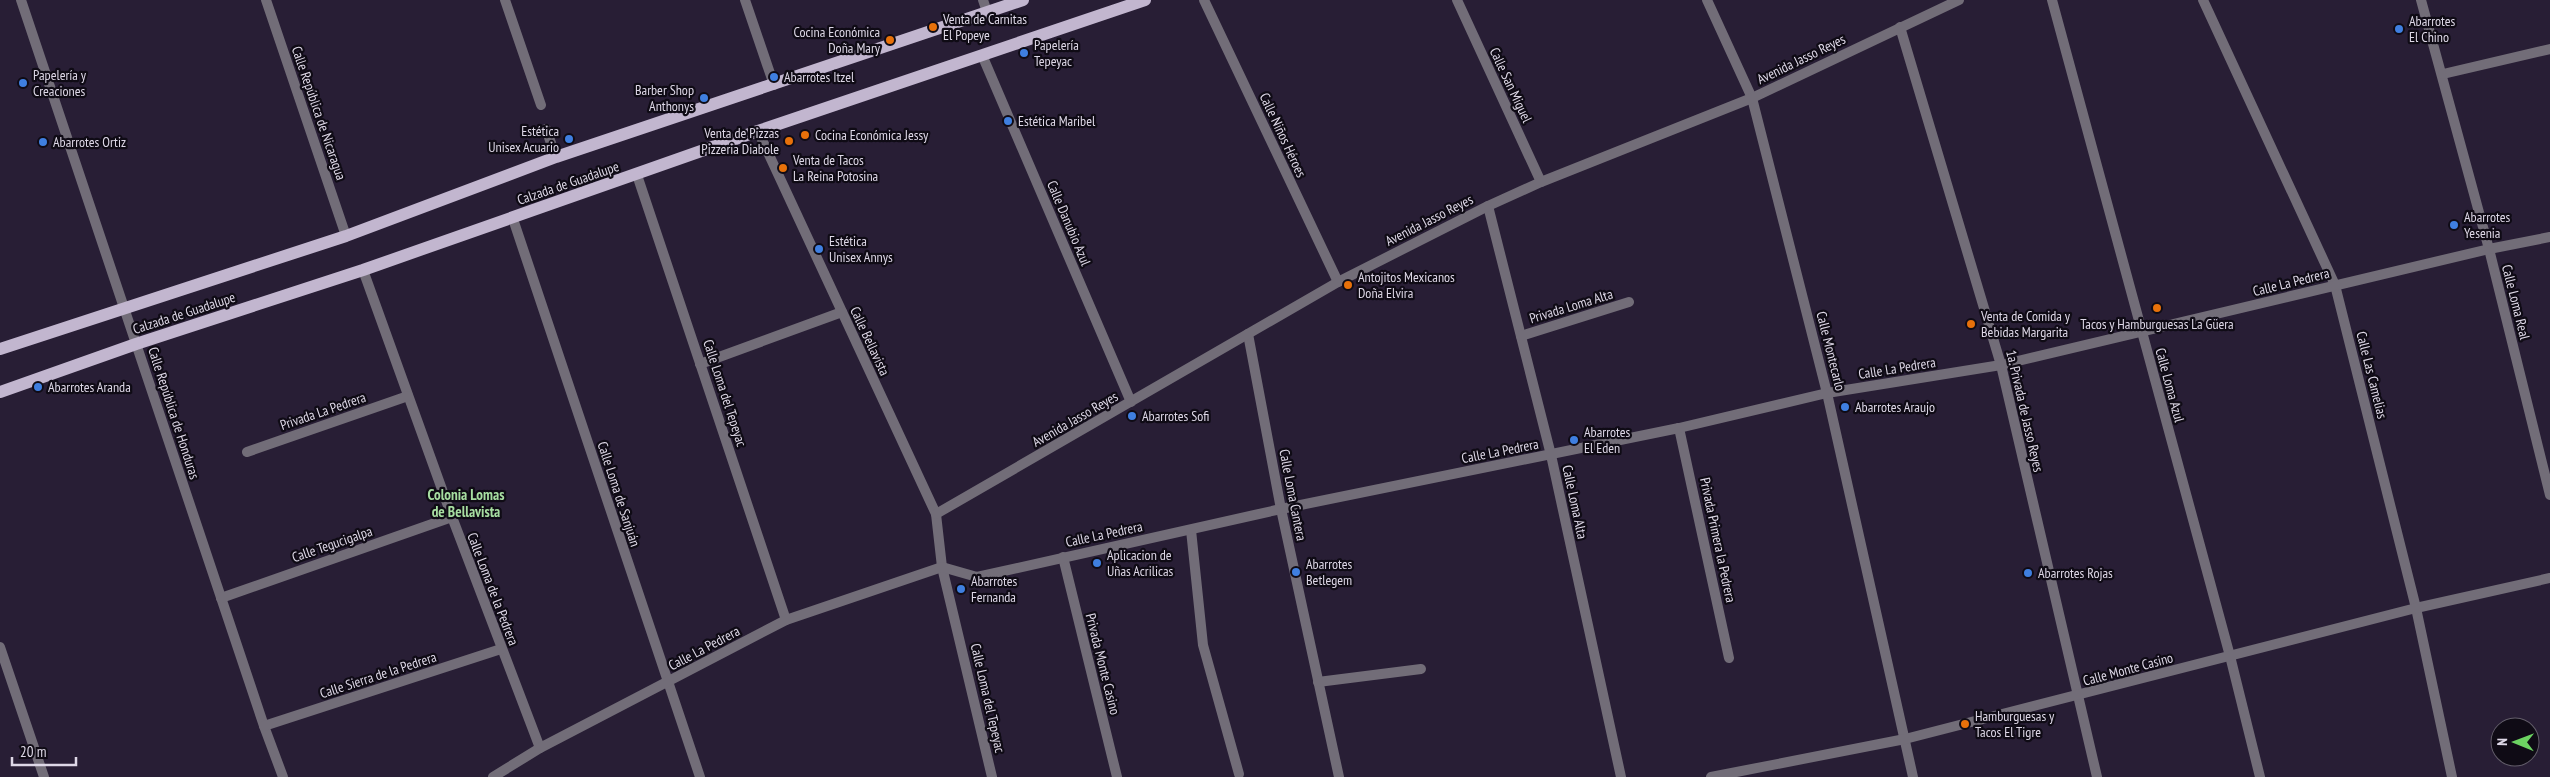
<svg xmlns="http://www.w3.org/2000/svg" width="2550" height="777" font-family="'PT Sans Narrow',sans-serif">
<style>
.lines{fill:none;stroke-linecap:round;stroke-linejoin:round}
.street{stroke:#726d78;stroke-width:10}
.primary{stroke:#c2b6cf;stroke-width:12}
.food-dot{fill:#e8710a;stroke:#0f0b15;stroke-width:2}
.shop-dot{fill:#3f7fe0;stroke:#0f0b15;stroke-width:2}
.labels{text-anchor:middle;stroke-width:4.5;stroke-linejoin:round;paint-order:stroke}
.poi-label{font-size:14px;fill:#ded8e7;stroke:#0f0b15;text-anchor:start}
.street-label{font-size:14px;fill:#ded8e7;stroke:#0f0b15}
.neighbourhood-label{font-size:15px;font-weight:bold;fill:#a7dea1;stroke:#0f0b15}
</style>
<rect width="100%" height="100%" fill="#281e35"/>
<g class="lines">
<!-- street -->
<g class="street">
<polyline points="21,0 264,726 283,777"/>
<polyline points="266,0 346,236"/>
<polyline points="505,0 541,105"/>
<polyline points="745,0 774,85"/>
<polyline points="983,0 987,12"/>
<polyline points="1204,0 1338,282"/>
<polyline points="1457,0 1541,182"/>
<polyline points="1707,0 1752,98 1827,393 1913,777"/>
<polyline points="2052,0 2230,656 2260,777"/>
<polyline points="2203,0 2335,285 2416,608 2452,777"/>
<polyline points="2421,0 2489,249 2550,495"/>
<polyline points="1900,27 2001,365 2097,777"/>
<polyline points="982,55 1131,402"/>
<polyline points="2443,74 2550,49"/>
<polyline points="546,129 556,157"/>
<polyline points="758,131 936,514 942,567 992,777"/>
<polyline points="637,175 786,620"/>
<polyline points="1488,206 1551,455 1621,777"/>
<polyline points="513,219 700,777"/>
<polyline points="363,270 452,517 540,748"/>
<polyline points="1248,334 1281,509 1339,777"/>
<polyline points="1521,336 1629,302"/>
<polyline points="700,364 842,312"/>
<polyline points="1679,428 1729,658"/>
<polyline points="247,452 408,396"/>
<polyline points="936,514 1338,282 1488,206 1541,182 1752,98 1959,0"/>
<polyline points="1191,530 1203,645 1239,774"/>
<polyline points="1063,557 1117,777"/>
<polyline points="221,598 452,517"/>
<polyline points="0,647 44,777"/>
<polyline points="1318,682 1421,669"/>
<polyline points="264,726 501,649"/>
<polyline points="493,777 540,748 786,620 942,567 977,577 1281,509 1679,428 1827,393 2001,365 2489,249 2550,237"/>
<polyline points="1711,777 1905,739 2416,608 2550,578"/>
</g>
<!-- primary -->
<g class="primary">
<polyline points="0,349 346,236 556,157 1023,0"/>
<polyline points="0,392 136,344 363,270 758,131 1145,0"/>
</g>
</g>
<!-- markers -->
<g class="food-dot">
<circle cx="933" cy="27" r="5"/>
<circle cx="890" cy="40" r="5"/>
<circle cx="805" cy="135" r="5"/>
<circle cx="789" cy="141" r="5"/>
<circle cx="783" cy="168" r="5"/>
<circle cx="1348" cy="285" r="5"/>
<circle cx="2157" cy="308" r="5"/>
<circle cx="1971" cy="324" r="5"/>
<circle cx="1965" cy="724" r="5"/>
</g>
<g class="shop-dot">
<circle cx="2399" cy="29" r="5"/>
<circle cx="1024" cy="53" r="5"/>
<circle cx="774" cy="77" r="5"/>
<circle cx="23" cy="83" r="5"/>
<circle cx="704" cy="98" r="5"/>
<circle cx="1008" cy="121" r="5"/>
<circle cx="569" cy="139" r="5"/>
<circle cx="43" cy="142" r="5"/>
<circle cx="2454" cy="225" r="5"/>
<circle cx="819" cy="249" r="5"/>
<circle cx="38" cy="387" r="5"/>
<circle cx="1845" cy="407" r="5"/>
<circle cx="1132" cy="416" r="5"/>
<circle cx="1574" cy="440" r="5"/>
<circle cx="1097" cy="563" r="5"/>
<circle cx="1296" cy="572" r="5"/>
<circle cx="2028" cy="573" r="5"/>
<circle cx="961" cy="589" r="5"/>
</g>
<g class="labels">
<!-- poi labels -->
<g class="poi-label">
<text x="943" y="24">Venta de Carnitas<tspan x="943" dy="16">El Popeye</tspan></text>
<text x="2409" y="26">Abarrotes<tspan x="2409" dy="16">El Chino</tspan></text>
<text x="880" y="37" text-anchor="end">Cocina Económica<tspan x="880" dy="16">Doña Mary</tspan></text>
<text x="1034" y="50">Papelería<tspan x="1034" dy="16">Tepeyac</tspan></text>
<text x="33" y="80">Papelería y<tspan x="33" dy="16">Creaciones</tspan></text>
<text x="784" y="82">Abarrotes Itzel</text>
<text x="694" y="95" text-anchor="end">Barber Shop<tspan x="694" dy="16">Anthonys</tspan></text>
<text x="1018" y="126">Estética Maribel</text>
<text x="559" y="136" text-anchor="end">Estética<tspan x="559" dy="16">Unisex Acuario</tspan></text>
<text x="779" y="138" text-anchor="end">Venta de Pizzas<tspan x="779" dy="16">Pizzeria Diabole</tspan></text>
<text x="815" y="140">Cocina Económica Jessy</text>
<text x="53" y="147">Abarrotes Ortiz</text>
<text x="793" y="165">Venta de Tacos<tspan x="793" dy="16">La Reina Potosina</tspan></text>
<text x="2464" y="222">Abarrotes<tspan x="2464" dy="16">Yesenia</tspan></text>
<text x="829" y="246">Estética<tspan x="829" dy="16">Unisex Annys</tspan></text>
<text x="1358" y="282">Antojitos Mexicanos<tspan x="1358" dy="16">Doña Elvira</tspan></text>
<text x="1981" y="321">Venta de Comida y<tspan x="1981" dy="16">Bebidas Margarita</tspan></text>
<text x="2157" y="329" text-anchor="middle">Tacos y Hamburguesas La Güera</text>
<text x="48" y="392">Abarrotes Aranda</text>
<text x="1855" y="412">Abarrotes Araujo</text>
<text x="1142" y="421">Abarrotes Sofi</text>
<text x="1584" y="437">Abarrotes<tspan x="1584" dy="16">El Eden</tspan></text>
<text x="1107" y="560">Aplicacion de<tspan x="1107" dy="16">Uñas Acrilicas</tspan></text>
<text x="1306" y="569">Abarrotes<tspan x="1306" dy="16">Betlegem</tspan></text>
<text x="2038" y="578">Abarrotes Rojas</text>
<text x="971" y="586">Abarrotes<tspan x="971" dy="16">Fernanda</tspan></text>
<text x="1975" y="721">Hamburguesas y<tspan x="1975" dy="16">Tacos El Tigre</tspan></text>
</g>
<!-- street labels -->
<g class="street-label">
<text transform="translate(1801 59) rotate(-26)" y="5">Avenida Jasso Reyes</text>
<text transform="translate(1511 85) rotate(65)" y="5">Calle San Miguel</text>
<text transform="translate(319 113) rotate(71)" y="5">Calle República de Nicaragua</text>
<text transform="translate(1283 135) rotate(65)" y="5">Calle Niños Héroes</text>
<text transform="translate(568 183) rotate(-19)" y="5">Calzada de Guadalupe</text>
<text transform="translate(1429 220) rotate(-27)" y="5">Avenida Jasso Reyes</text>
<text transform="translate(1069 223) rotate(67)" y="5">Calle Danubio Azul</text>
<text transform="translate(2291 282) rotate(-14)" y="5">Calle La Pedrera</text>
<text transform="translate(2516 302) rotate(76)" y="5">Calle Loma Real</text>
<text transform="translate(1571 306) rotate(-17)" y="5">Privada Loma Alta</text>
<text transform="translate(184 313) rotate(-18)" y="5">Calzada de Guadalupe</text>
<text transform="translate(870 341) rotate(65)" y="5">Calle Bellavista</text>
<text transform="translate(1831 351) rotate(76)" y="5">Calle Montecarlo</text>
<text transform="translate(1897 368) rotate(-9)" y="5">Calle La Pedrera</text>
<text transform="translate(2372 375) rotate(76)" y="5">Calle Las Camelias</text>
<text transform="translate(2170 385) rotate(75)" y="5">Calle Loma Azul</text>
<text transform="translate(725 393) rotate(72)" y="5">Calle Loma del Tepeyac</text>
<text transform="translate(323 411) rotate(-19)" y="5">Privada La Pedrera</text>
<text transform="translate(2025 411) rotate(77)" y="5">1a. Privada de Jasso Reyes</text>
<text transform="translate(174 413) rotate(72)" y="5">Calle República de Honduras</text>
<text transform="translate(1075 419) rotate(-30)" y="5">Avenida Jasso Reyes</text>
<text transform="translate(1500 451) rotate(-11)" y="5">Calle La Pedrera</text>
<text transform="translate(619 494) rotate(72)" y="5">Calle Loma de Sanjuán</text>
<text transform="translate(1293 495) rotate(79)" y="5">Calle Loma Cantera</text>
<text transform="translate(1575 502) rotate(78)" y="5">Calle Loma Alta</text>
<text transform="translate(1104 534) rotate(-12)" y="5">Calle La Pedrera</text>
<text transform="translate(1718 540) rotate(78)" y="5">Privada Primera la Pedrera</text>
<text transform="translate(332 544) rotate(-19)" y="5">Calle Tegucigalpa</text>
<text transform="translate(493 589) rotate(69)" y="5">Calle Loma de la Pedrera</text>
<text transform="translate(704 648) rotate(-28)" y="5">Calle La Pedrera</text>
<text transform="translate(1103 664) rotate(76)" y="5">Privada Monte Casino</text>
<text transform="translate(2128 669) rotate(-15)" y="5">Calle Monte Casino</text>
<text transform="translate(378 675) rotate(-18)" y="5">Calle Sierra de la Pedrera</text>
<text transform="translate(988 698) rotate(77)" y="5">Calle Loma del Tepeyac</text>
</g>
<!-- neighbourhood labels -->
<g class="neighbourhood-label">
<text x="466" y="500">Colonia Lomas<tspan x="466" dy="17">de Bellavista</tspan></text>
</g>
</g>
<!-- north arrow -->
<g transform="translate(2515 742) rotate(271)"><circle r="24" fill="#0f0b15" stroke="#625d69"/>
<path d="M0-4L9 19L0 12L-9 19Z" fill="#6cd362"/>
<text y="-8" font-size="14" font-weight="bold" text-anchor="middle" fill="#ded8e7">N</text>
</g>
<!-- scale -->
<path d="M12 757v8h64v-8" fill="none" stroke="#ded8e7" stroke-width="2.5"/>
<text x="20" y="757" font-size="15" fill="#ded8e7" stroke="#0f0b15" stroke-width="4" paint-order="stroke">20 m</text>
</svg>
